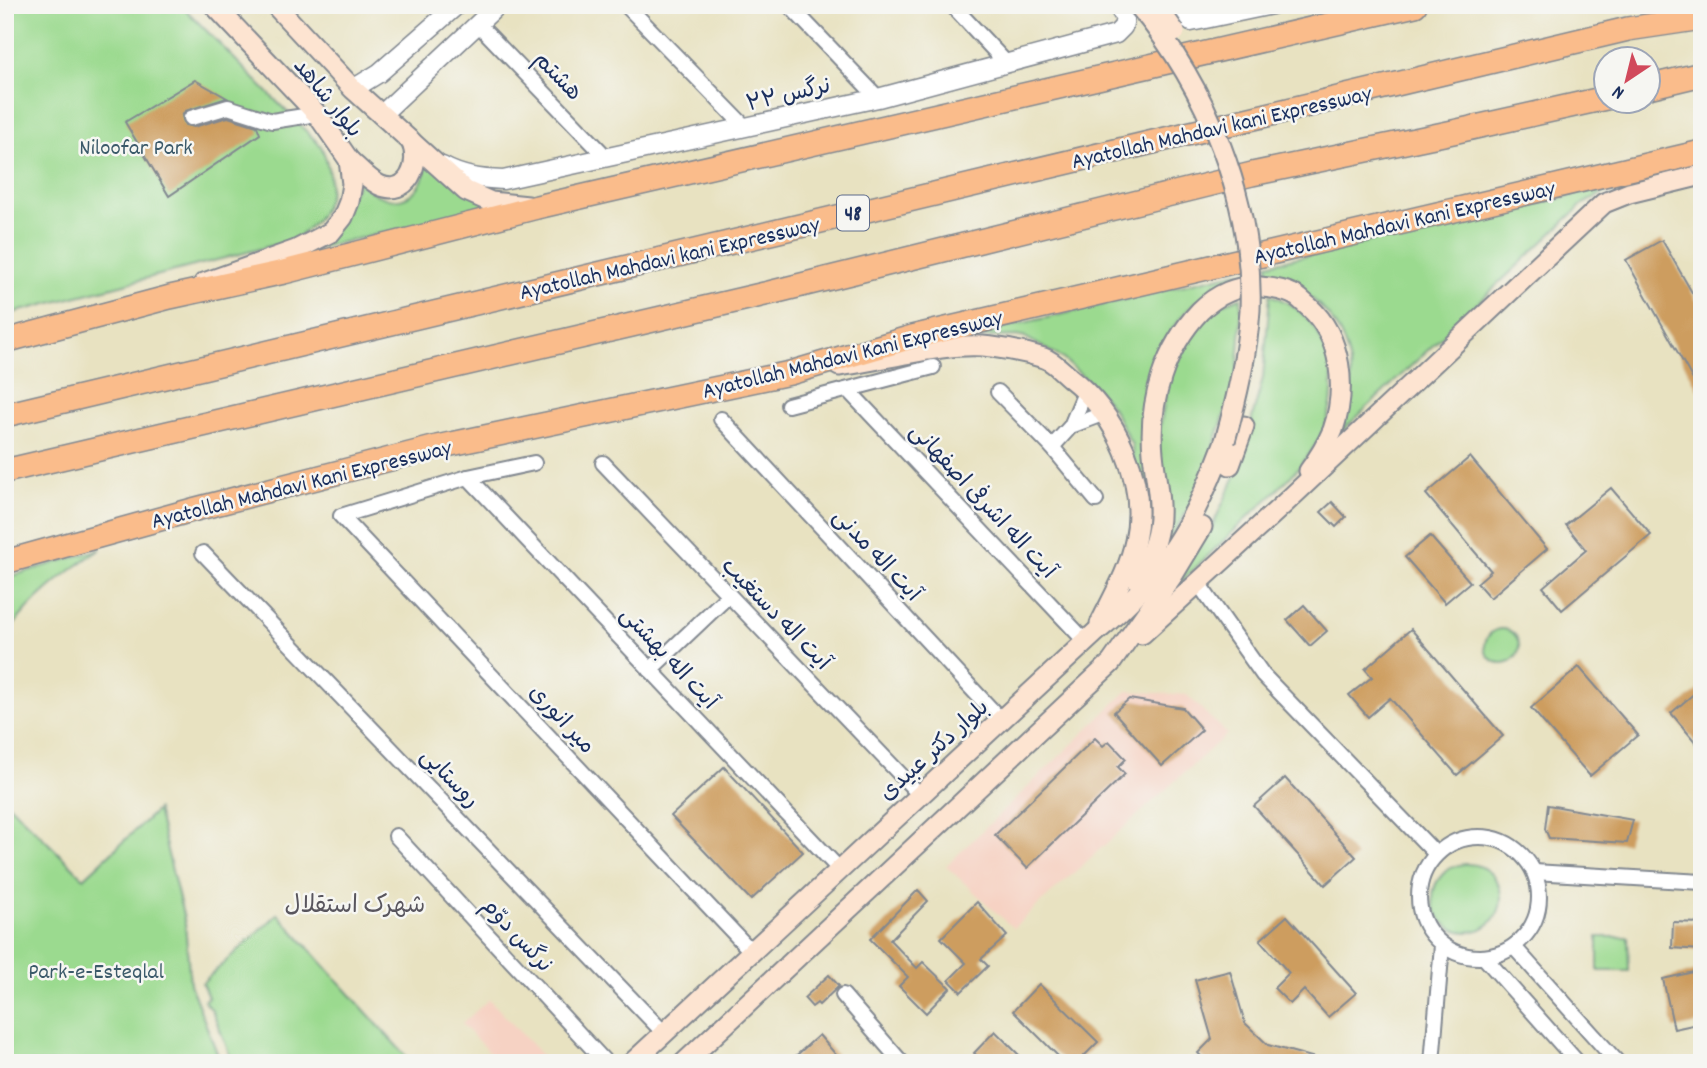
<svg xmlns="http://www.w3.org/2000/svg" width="1707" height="1068" font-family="Dekko,'Playpen Sans Arabic',sans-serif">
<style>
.built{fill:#f6d2c3}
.green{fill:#9bda8f;stroke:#5b8476;stroke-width:2}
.building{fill:#cd9d5e}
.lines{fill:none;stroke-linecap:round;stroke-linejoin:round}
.minor-casing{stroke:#828890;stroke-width:18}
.tertiary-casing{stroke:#828890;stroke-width:21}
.secondary-casing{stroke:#828890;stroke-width:23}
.primary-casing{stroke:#828890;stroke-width:26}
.trunk-casing{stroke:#828890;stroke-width:26}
.minor{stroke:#fff;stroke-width:14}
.tertiary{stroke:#fff;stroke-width:18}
.secondary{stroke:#fde4d1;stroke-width:19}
.primary{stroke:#fabc8b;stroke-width:23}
.trunk{stroke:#fabc8b;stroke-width:23}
.secondary-bridge-casing{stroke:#828890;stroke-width:23;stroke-linecap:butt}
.secondary-bridge{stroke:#fde4d1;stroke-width:19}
.labels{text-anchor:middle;stroke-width:5;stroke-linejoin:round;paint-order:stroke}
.shield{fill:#f6f6f2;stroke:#5d6b8a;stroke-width:2}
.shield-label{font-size:21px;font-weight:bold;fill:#1b2f5e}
.street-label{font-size:23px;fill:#1b2f5e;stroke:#f6f6f2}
.park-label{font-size:23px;fill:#3b5a6a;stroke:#f6f6f2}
.neighbourhood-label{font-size:24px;fill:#59565e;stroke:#f6f6f2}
</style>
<rect width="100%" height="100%" fill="#f6f6f2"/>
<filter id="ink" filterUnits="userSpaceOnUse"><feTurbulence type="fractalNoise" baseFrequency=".0143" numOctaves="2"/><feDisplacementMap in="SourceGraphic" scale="14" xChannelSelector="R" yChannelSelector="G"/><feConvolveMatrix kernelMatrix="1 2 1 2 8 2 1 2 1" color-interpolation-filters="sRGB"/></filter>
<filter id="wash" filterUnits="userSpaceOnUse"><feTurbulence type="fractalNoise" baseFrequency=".00686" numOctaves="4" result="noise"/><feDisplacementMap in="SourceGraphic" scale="28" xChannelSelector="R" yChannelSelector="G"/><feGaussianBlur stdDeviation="1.57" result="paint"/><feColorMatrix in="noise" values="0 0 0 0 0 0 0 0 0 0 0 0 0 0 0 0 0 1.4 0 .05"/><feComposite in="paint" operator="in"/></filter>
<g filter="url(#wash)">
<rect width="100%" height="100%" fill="#e8e2c1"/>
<!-- built -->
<g class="built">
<polygon points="1127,691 1187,695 1227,734 1013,928 946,866"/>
<polygon points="489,999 549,1063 499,1063 462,1024"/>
</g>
<!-- green -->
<g class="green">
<path d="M5 5H181L321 146C339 188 330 214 294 240L5 315Z"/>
<path d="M427 163 495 208 316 248 360 181C386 210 421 205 427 163Z"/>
<path d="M1624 182 1583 204 1341 432C1347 413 1352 394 1351 373 1347 327 1314 288 1269 277L1268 264 1554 200Z"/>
<path d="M1239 272 1240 280C1187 289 1146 356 1146 408 1145 442 1151 476 1151 510 1151 518 1153 528 1151 536 1149 545 1140 556 1135 564L1132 445 1112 407 1094 386 1062 358 1023 336 953 338 1055 316Z"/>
<path d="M1270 295C1297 304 1315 321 1325 349 1353 427 1297 472 1246 519 1219 545 1192 571 1165 597L1212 527 1238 470 1263 378Z"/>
<path d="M1241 298V324L1237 378 1197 495 1149 571C1154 509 1154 444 1168 384 1170 375 1175 367 1179 359 1192 333 1209 303 1241 298Z"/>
<path d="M101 549C71 568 19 608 5 641V578Z"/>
<circle cx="1502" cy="646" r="17"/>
<polygon points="5,801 84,878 157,810 185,923 190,984 221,1063 5,1063"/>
<circle cx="1467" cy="898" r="34"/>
<polygon points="278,914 412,1063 233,1063 212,1010 204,1001 208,997 202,983"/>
<polygon points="1598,937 1628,937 1629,971 1598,971"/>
</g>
<g id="blocks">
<!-- building -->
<g class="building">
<polygon points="195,80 227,98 185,111 182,116 185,125 194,127 228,117 257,126 260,134 169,196 125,122"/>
<polygon points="1662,240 1702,310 1702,396 1626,260"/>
<polygon points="1470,457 1547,549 1490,598 1477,583 1491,571 1426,494"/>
<polygon points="1611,488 1651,535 1562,610 1543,587 1586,550 1566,525"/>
<polygon points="1332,502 1346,517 1336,527 1321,512"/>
<polygon points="1430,536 1470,582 1445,603 1405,557"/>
<polygon points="1304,605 1327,631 1310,646 1287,620"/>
<polygon points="1411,629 1503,736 1457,775 1390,698 1368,717 1349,695 1372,677 1365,669"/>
<polygon points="1579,667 1638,735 1590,776 1531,708"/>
<polygon points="1702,687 1702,750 1671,713"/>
<polygon points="1129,699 1183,708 1202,730 1162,766 1114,712"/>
<polygon points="1095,738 1103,746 1109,741 1126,759 1118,767 1125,774 1027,868 995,835"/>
<polygon points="724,767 803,852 751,900 671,816"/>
<polygon points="1285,778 1356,857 1325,885 1254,806"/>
<polygon points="1548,805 1633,820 1627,843 1549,838 1545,829"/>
<polygon points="918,890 928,901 890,940 917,968 923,962 950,988 926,1013 899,986 908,977 870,939"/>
<polygon points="977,902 1007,936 981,959 988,966 961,992 949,980 966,963 941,938"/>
<polygon points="1287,916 1356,993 1328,1017 1304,990 1290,1004 1274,988 1289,973 1260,940"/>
<polygon points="1673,922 1702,923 1702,950 1672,948"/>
<polygon points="1702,970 1702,1023 1674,1029 1663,979"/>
<polygon points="1230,971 1245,1023 1268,1045 1319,1059 1319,1063 1207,1063 1198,1053 1212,1039 1195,980"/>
<polygon points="829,975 839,986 819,1005 817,1003 812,1007 804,998"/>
<polygon points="1039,984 1098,1042 1077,1063 1065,1063 1013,1011"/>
<polygon points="995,1031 1027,1063 984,1063 974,1053"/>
<polygon points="819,1035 843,1063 788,1063"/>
</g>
</g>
</g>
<g filter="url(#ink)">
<use href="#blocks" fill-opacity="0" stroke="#828890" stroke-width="2"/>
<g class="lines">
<!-- minor casing -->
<g class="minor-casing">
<g id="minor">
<polyline points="626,5 746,128"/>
<polyline points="789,5 878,98"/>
<polyline points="952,5 1007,64"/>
<polyline points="478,24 607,158"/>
<polyline points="191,118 228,107 272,121 317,114"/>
<polyline points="848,390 1086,642"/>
<polyline points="998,392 1052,447 1096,500"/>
<polyline points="788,405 933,367"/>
<polyline points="721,419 1001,720"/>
<polyline points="1071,426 1105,413"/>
<polyline points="1052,447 1071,426 1086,390"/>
<polyline points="534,463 468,477 341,516 750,950"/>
<polyline points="603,463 920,795"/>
<polyline points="468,477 839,869"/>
<polyline points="203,553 664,1033"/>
<polyline points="1198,583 1263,675 1436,854"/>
<polyline points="650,670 728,596"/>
<polyline points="396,836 606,1063"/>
<circle cx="1479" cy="897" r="60"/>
<polyline points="1534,872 1702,882"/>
<polyline points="1514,947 1618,1063"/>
<polyline points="1484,957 1578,1063"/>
<polyline points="843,995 902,1063"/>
<polyline points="1432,1063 1442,945"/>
</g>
</g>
<!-- tertiary casing -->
<g class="tertiary-casing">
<g id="tertiary">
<polyline points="1175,5 1191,22 1272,5"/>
<polyline points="353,89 379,73 457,5"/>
<polyline points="381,115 498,5"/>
<path d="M442 166C462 177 481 179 503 180L878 98 1116 34 1123 27 1125 18 1117 5"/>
</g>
</g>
<!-- secondary casing -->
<g class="secondary-casing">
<g id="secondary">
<polyline points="275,5 353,89 466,191 491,202 528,206"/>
<path d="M349 160C358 168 368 179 379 185 407 198 422 164 411 141"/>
<polyline points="204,283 296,250 331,232 343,217 349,202 352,184 349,160 317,114 214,5"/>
<path d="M839 366C886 360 946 341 992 347 1008 349 1028 353 1044 358 1053 361 1062 371 1069 377 1116 413 1148 482 1135 541 1129 571 1113 597 1100 624"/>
<polyline points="1230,465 1244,426"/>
<path d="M1138 581C1147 564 1155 546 1158 527 1162 504 1155 476 1153 453 1148 402 1165 348 1200 311 1216 295 1238 284 1261 287 1271 288 1283 289 1292 294 1298 296 1304 303 1309 307 1342 337 1347 389 1333 430 1327 444 1318 459 1309 471"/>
<polyline points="1142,634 1285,503 1604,203 1629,193 1702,175"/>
<path d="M632 1063 1096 632C1163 577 1195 522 1225 441"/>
<polyline points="684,1063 1111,663 1173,575 1202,527"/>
</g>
</g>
<!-- primary casing -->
<g class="primary-casing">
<g id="primary">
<polyline points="5,341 170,297 284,272 537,207 1415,5"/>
<polyline points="5,562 196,509 437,447 790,373 912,337 1702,152"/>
</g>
</g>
<!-- trunk casing -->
<g class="trunk-casing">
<g id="trunk">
<polyline points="1648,87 1702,74"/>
<polyline points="5,415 1628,29 1702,18"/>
<polyline points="5,471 769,293 1252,174 1453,132 1606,98"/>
</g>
</g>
<!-- minor -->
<use href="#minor" class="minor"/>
<!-- tertiary -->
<use href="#tertiary" class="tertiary"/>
<!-- secondary -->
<use href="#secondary" class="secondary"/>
<!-- primary -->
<use href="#primary" class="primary"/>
<!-- trunk -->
<use href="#trunk" class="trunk"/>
<!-- secondary-bridge casing -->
<g class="secondary-bridge-casing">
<g id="secondary-bridge">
<path d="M1138 5C1207 87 1254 201 1250 310 1247 355 1237 397 1225 441"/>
<polyline points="1156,5 1175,32"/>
</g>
</g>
<!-- secondary-bridge -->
<use href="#secondary-bridge" class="secondary-bridge"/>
</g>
</g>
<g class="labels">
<!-- shield labels -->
<rect class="shield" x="837" y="195.5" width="32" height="35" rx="5"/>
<g class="shield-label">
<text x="853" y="220">48</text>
</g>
<!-- street labels -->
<g class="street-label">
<text transform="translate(559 75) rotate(46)" y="8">هشتم</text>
<text transform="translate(788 93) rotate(-13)" y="8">نرگس ۲۲</text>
<text transform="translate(329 97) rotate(51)" y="8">بلوار شاهد</text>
<text transform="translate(1221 126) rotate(-13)" y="8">Ayatollah Mahdavi kani Expressway</text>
<text transform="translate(1404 221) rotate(-13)" y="8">Ayatollah Mahdavi Kani Expressway</text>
<text transform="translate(669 257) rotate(-13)" y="8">Ayatollah Mahdavi kani Expressway</text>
<text transform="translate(852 353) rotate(-14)" y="8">Ayatollah Mahdavi Kani Expressway</text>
<text transform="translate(301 483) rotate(-14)" y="8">Ayatollah Mahdavi Kani Expressway</text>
<text transform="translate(984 500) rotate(47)" y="8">آیت اله اشرفی اصفهانی</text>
<text transform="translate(878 554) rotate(47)" y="8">آیت اله مدنی</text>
<text transform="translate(777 613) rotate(46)" y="8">آیت اله دستغیب</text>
<text transform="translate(670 657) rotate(47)" y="8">آیت اله بهشتی</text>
<text transform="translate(563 718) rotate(47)" y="8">میر انوری</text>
<text transform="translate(933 749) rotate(-42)" y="8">بلوار دکتر عبیدی</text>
<text transform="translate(451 777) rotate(46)" y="8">روستایی</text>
<text transform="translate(518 934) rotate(47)" y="8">نرگس دوّم</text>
</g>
<!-- park labels -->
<g class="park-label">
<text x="136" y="154">Niloofar Park</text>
<text x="96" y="978">Park-e-Esteqlal</text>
</g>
<!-- neighbourhood labels -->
<g class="neighbourhood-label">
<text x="355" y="912">شهرک استقلال</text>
</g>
</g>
<!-- margin -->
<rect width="1707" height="1068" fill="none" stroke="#f6f6f2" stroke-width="28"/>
<!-- north arrow -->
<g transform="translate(1627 80) rotate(215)"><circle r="33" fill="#f6f6f2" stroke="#9ea6b7" stroke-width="2"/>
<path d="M0-5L12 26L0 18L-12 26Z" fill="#d1495b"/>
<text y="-10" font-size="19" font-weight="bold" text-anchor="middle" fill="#1b2f5e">N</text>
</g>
</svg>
